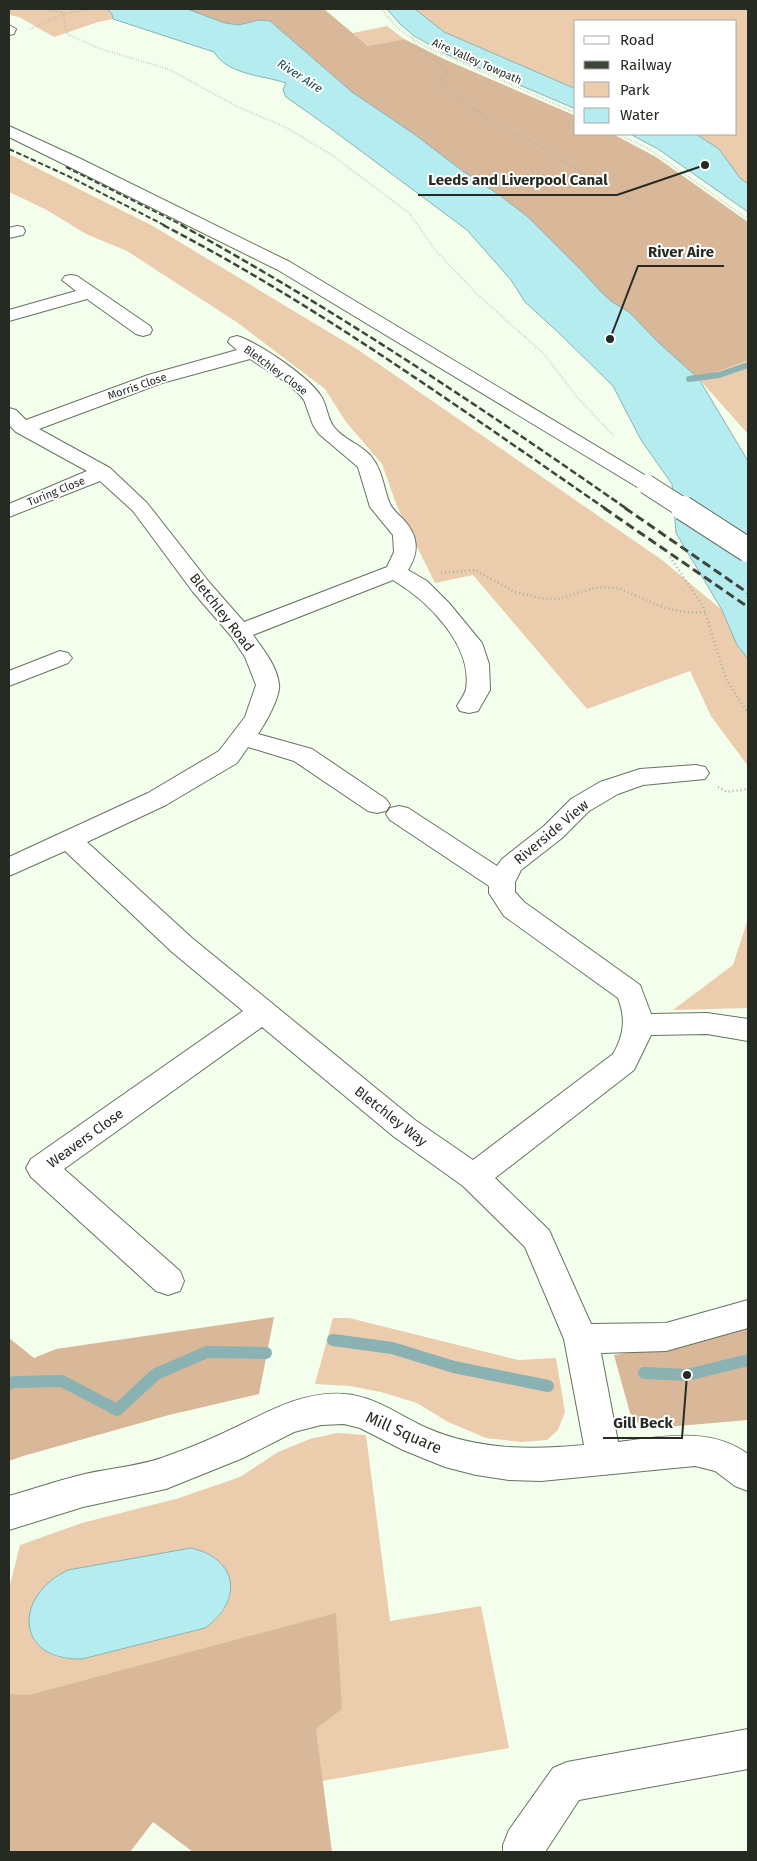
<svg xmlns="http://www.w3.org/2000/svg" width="757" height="1861" font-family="'Fira Sans',sans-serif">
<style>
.green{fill:#ebccac;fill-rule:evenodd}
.forest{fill:#d8b898}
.water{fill:#b5ecf0;stroke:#8ab2b2}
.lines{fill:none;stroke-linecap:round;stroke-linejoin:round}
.stream-far1{stroke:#8ab2b2;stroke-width:6}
.stream{stroke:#8ab2b2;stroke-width:12}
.minor-casing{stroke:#667360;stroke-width:2}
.path-far1{stroke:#a8b1a3;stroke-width:2;stroke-dasharray:0.5 2;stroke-linecap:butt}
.path{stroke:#a8b1a3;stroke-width:2.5;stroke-dasharray:1 3;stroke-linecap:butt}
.minor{fill:#fff;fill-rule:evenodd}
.rail-far2{stroke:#3e453b;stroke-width:2;stroke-dasharray:5.5 2.5;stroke-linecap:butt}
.rail-far1{stroke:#3e453b;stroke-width:2.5;stroke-dasharray:7 3;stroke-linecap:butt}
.rail{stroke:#3e453b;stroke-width:3;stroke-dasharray:9 4.5;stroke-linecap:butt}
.minor-bridge-far1-casing{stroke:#667360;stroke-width:21;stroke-linecap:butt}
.minor-bridge-casing{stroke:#667360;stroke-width:26;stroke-linecap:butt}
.minor-bridge-far1{stroke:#fff;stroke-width:19}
.minor-bridge{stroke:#fff;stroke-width:24}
.labels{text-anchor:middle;stroke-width:4;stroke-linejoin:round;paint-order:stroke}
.far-street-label{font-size:11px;fill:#252b22;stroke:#fff}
.far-water-label{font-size:12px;font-style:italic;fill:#16484b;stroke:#fff}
.street-label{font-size:14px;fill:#252b22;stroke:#fff}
.near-street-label{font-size:16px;fill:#252b22;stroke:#fff}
.leader{fill:none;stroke:#252b22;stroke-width:2}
.callout-dot{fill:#252b22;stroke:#fff;stroke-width:2}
.callout-label{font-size:15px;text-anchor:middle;font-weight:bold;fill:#252b22;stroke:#fff;stroke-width:4;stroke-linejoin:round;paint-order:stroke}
</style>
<rect width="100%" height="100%" fill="#f3feed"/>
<!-- green -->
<g class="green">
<polygon points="9,9 107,9 112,14 113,19 98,22 54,37 19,17 9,15"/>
<polygon points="415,9 748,9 748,184 740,178 719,149 696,134 736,134 736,21 576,21 576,89 444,32"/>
<polygon points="387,26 404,39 368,46 353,33"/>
<polygon points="9,154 153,226 357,349 662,560 722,610 737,645 748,659 748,766 711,716 690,671 587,709 473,575 435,583 397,506 382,464 346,422 325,389 238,323 127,251 86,234 45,209 9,192"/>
<polygon points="748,360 748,434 699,379"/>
<polygon points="748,919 748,1008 673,1010 733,965"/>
<polygon points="333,1318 349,1318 518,1360 556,1358 565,1412 558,1430 547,1440 521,1442 486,1438 448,1422 417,1403 381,1392 350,1386 315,1384"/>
<path d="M337 1433 366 1435 390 1621 481 1606 509 1748 322 1781 316 1729 9 1694V1589L20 1545 82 1523 179 1498 240 1477 278 1452 310 1439ZM231 1594C225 1610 219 1618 205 1628L82 1659C57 1660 44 1655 31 1633Z"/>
</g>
<!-- forest -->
<g class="forest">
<path d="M187 9H324L368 46 404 39 446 60 576 116V134H613L656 157 748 222V360L699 379 659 343 629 312 612 302 601 292 581 270 528 217 498 194 464 172 414 134 352 92 270 21C256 19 252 24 239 25 223 25 200 17 187 9Z"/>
<polygon points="274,1317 259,1394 169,1415 23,1456 9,1461 9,1338 34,1358 56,1349"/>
<polygon points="748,1327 748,1420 654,1428 639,1424 630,1413 614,1355 668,1347"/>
<polygon points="336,1613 342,1709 316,1729 332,1852 193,1852 153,1822 130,1852 9,1852 9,1694 29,1695"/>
</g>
<!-- water -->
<g class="water">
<path d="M107 9H187L225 23 239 25 259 20 270 21 352 92 414 134 464 172 498 194 528 217 581 270 601 292 612 302 629 312 659 343 699 379 748 461V659L737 645 722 610 676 533 672 484 641 440 613 386 560 334 525 302 511 280 467 230 330 128 286 97 283 90 286 83C262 75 228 75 214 52L113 19 112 14Z"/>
<polygon points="387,9 415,9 444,32 576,89 576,109 446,54 414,36 400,24"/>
<polygon points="630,134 696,134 719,149 740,178 748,184 748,212 658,149"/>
<path d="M191 1548C239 1559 243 1601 205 1628L82 1659C15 1661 13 1596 68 1570Z"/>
</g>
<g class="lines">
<!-- stream-far1 -->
<polyline class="stream-far1" points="689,379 719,375 748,365"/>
<!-- stream -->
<g class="stream">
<polyline points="333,1340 392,1348 454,1367 548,1386"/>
<polyline points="644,1373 687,1375 748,1360"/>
<polyline points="9,1384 14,1382 62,1381 117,1410 156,1374 207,1352 266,1353"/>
</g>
<!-- minor casing -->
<g class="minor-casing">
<g id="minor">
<polygon points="9,25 16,29 14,34 9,35"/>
<polygon points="9,126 81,159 290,262 653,480 656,484 653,488 646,490 639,488 278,270 9,137"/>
<polygon points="17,226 23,227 25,231 23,235 9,238 9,228"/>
<polygon points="71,275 77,276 150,326 152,330 150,334 143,336 136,334 87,299 9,321 9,310 76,291 62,280 65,276"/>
<path d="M237 336C258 342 309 377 321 396 327 405 327 418 334 427 343 439 360 444 370 455 383 470 383 487 390 504 393 510 398 514 403 519 418 535 420 551 408 570L427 581 449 603 482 643 489 664 490 690 478 711 469 713 460 711 457 706C460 701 465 694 466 689 473 645 428 601 393 580L253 635C263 649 277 666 279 684 281 696 265 724 258 734L312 749 386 799 390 805 386 811 377 813 368 811 294 761 248 747 237 763 166 805 87 842 192 938 415 1120 473 1160 613 1054C624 1035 626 1019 618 998L504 916 489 893V886L390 820 386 814 390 808 399 806 408 808 497 866 502 859 544 826 571 799 600 782 640 769 696 765 705 767 709 773 705 779 643 785 618 794 589 811 562 838 521 870 515 882V892L524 902 640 985 651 1014 707 1013 748 1019V1041L707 1034 651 1035 634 1070 495 1178 549 1230 591 1324 666 1323 748 1300V1328L666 1351 601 1353 618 1442C663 1437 709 1426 748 1454V1491L735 1486 715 1471 695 1466 541 1481 509 1480 476 1475 445 1467 403 1450 360 1428 344 1424 321 1425 294 1432 243 1458 166 1489 83 1507 9 1530V1496C34 1489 59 1480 85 1474 112 1468 141 1466 167 1456 184 1450 202 1443 219 1435 258 1418 299 1390 344 1394 375 1396 400 1416 427 1428 477 1450 531 1450 584 1445L564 1339 525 1247 463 1186 393 1136 262 1027 64 1169 180 1271 184 1281 180 1291 168 1295 156 1291 31 1177 26 1168 31 1159 243 1011 172 952 65 851 9 876V857L148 793 219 751 245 717 256 685 245 657 231 636 193 592 133 511 100 481 9 517V504L87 471 16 432 9 425V408L16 410 26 420 148 375 237 350 228 342 230 338ZM250 359 284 381 299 394 304 400 313 425 319 434 358 467 370 507 393 535 394 552 387 567 244 622 209 582 147 503 110 468 39 429 162 383Z"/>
<polygon points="60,651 68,653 72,658 68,663 9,686 9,671"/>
<polygon points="748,1729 748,1769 579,1800 545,1852 503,1852 503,1845 509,1830 553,1768 567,1762"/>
</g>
</g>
<!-- path-far1 -->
<g class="path-far1">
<polyline points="44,9 63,13"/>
<polyline points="60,9 63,14 67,34 101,49 168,69 238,107 285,127 332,155 409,213 436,251 478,295 544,354 577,397 614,436"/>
<polyline points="381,9 399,29 422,45 576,113"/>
<polyline points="30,29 63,14 92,9"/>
<path d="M413 38C418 55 438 58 448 72L443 77 442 83 448 91 514 135 530 140 562 161 633 200"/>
<polyline points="618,134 649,149 748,219"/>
</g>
<!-- path -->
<g class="path">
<polyline points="670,557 703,606 726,679 748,713"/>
<polyline points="441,573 475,570 515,592 544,599 559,599 598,587 618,588 665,608 684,612 705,613"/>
<polyline points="718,787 727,792 748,789"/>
</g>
<!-- minor -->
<use href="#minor" class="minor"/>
<!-- rail-far2 -->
<g class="rail-far2">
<polyline points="9,149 68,176 166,226"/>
<polyline points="66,167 184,226"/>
</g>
<!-- rail-far1 -->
<g class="rail-far1">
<path d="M163 225C319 306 462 410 606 509"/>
<path d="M181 225C336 310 482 408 627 509"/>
</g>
<!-- rail -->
<g class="rail">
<polyline points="604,508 748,607"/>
<polyline points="625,508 748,593"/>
</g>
<!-- minor-bridge-far1 casing -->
<g class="minor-bridge-far1-casing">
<polyline id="minor-bridge-far1" points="646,484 685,509"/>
</g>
<!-- minor-bridge casing -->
<g class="minor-bridge-casing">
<polyline id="minor-bridge" points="683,508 748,550"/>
</g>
<!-- minor-bridge-far1 -->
<use href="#minor-bridge-far1" class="minor-bridge-far1"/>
<!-- minor-bridge -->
<use href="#minor-bridge" class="minor-bridge"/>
</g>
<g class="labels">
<!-- far-street labels -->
<g class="far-street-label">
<text transform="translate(477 61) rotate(24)" y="4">Aire Valley Towpath</text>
<text transform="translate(276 370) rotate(36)" y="4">Bletchley Close</text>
<text transform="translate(137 386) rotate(-19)" y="4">Morris Close</text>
<text transform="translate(56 491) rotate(-22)" y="4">Turing Close</text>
</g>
<!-- far-water labels -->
<g class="far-water-label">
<text transform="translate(300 76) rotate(33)" y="4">River Aire</text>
</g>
<!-- street labels -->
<g class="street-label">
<text transform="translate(222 612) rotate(52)" y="5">Bletchley Road</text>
<text transform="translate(551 832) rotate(-40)" y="5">Riverside View</text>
<text transform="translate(391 1116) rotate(38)" y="5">Bletchley Way</text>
<text transform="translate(85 1138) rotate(-36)" y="5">Weavers Close</text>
</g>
<!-- near-street labels -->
<g class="near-street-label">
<text transform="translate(404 1432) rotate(24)" y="6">Mill Square</text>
</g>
</g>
<!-- callouts -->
<path class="leader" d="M705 165L617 195H418M610 339L638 266H724M687 1375L682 1438H603"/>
<g class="callout-dot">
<circle cx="705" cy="165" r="5"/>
<circle cx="610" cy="339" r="5"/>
<circle cx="687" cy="1375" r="5"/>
</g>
<g class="callout-label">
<text x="518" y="185">Leeds and Liverpool Canal</text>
<text x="681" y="257">River Aire</text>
<text x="643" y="1428">Gill Beck</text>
</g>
<!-- border -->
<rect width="757" height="1861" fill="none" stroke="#252b22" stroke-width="20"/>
<!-- legend -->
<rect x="574" y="20" width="162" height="115" fill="#ffffff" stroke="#a8aaa7"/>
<rect x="584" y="36" width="25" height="8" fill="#ffffff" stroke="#a8aaa7"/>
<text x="620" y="45" font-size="15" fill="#252b22">Road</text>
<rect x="584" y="61" width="25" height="8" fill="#3e453b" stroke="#a8aaa7"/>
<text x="620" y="70" font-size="15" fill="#252b22">Railway</text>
<rect x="584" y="82" width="25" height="15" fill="#ebccac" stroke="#a8aaa7"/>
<text x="620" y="95" font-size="15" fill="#252b22">Park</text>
<rect x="584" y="108" width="25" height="15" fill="#b5ecf0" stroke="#a8aaa7"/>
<text x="620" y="120" font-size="15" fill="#252b22">Water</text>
</svg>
